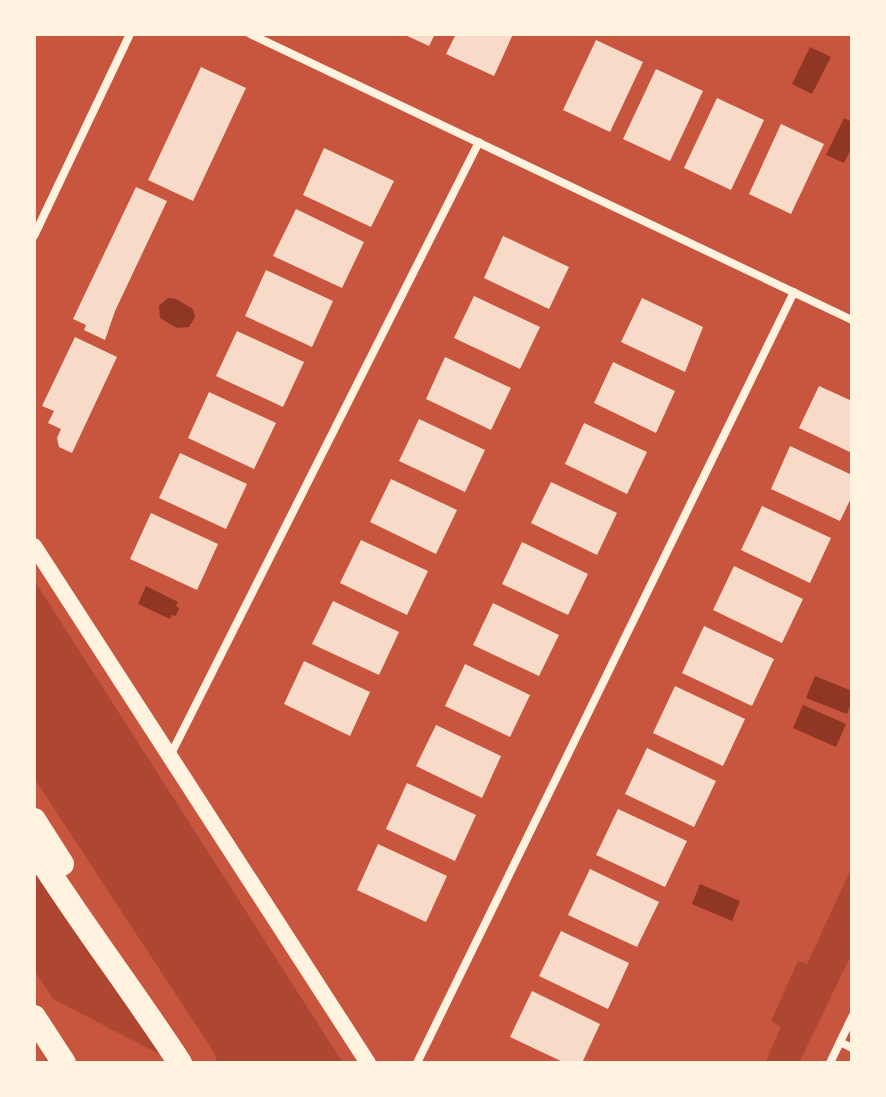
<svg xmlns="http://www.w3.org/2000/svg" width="886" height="1097" font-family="'Titillium Web',sans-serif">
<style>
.green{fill:#ae4732}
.water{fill:#8f3625}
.building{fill:#f7dbc8}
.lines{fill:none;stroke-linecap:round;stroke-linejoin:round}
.minor{stroke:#fff3e0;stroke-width:8}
.secondary{stroke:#fff3e0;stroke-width:16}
.motorway{stroke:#fff3e0;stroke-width:24}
</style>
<rect width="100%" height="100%" fill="#c8553d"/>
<!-- green -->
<g class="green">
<polygon points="34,580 343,1063 217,1063 215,1054 34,778"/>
<polygon points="34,863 161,1055 53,999 34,970"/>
<polygon points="852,867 852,953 799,1063 765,1063 781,1027 771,1021 798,961 807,964"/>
</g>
<!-- water -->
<g class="water">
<polygon points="810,47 831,57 812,94 792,84"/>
<polygon points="844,118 852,122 852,147 844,163 826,155"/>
<polygon points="168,298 176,299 193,309 195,317 189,327 177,328 160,318 159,306"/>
<polygon points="146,586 178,602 176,606 179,608 176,616 172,615 170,619 138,604"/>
<polygon points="815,676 852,691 852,701 847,714 806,698"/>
<polygon points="803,705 846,724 836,747 793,728"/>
<polygon points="700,884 740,901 732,921 692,904"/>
</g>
<!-- building -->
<g class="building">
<polygon points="403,34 435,34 429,46"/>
<polygon points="456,34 513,34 494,76 446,54"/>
<polygon points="596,40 643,62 610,132 563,110"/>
<polygon points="201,67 246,88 193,201 148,180"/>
<polygon points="656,69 703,91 670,161 623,139"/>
<polygon points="717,98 764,120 731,190 684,168"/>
<polygon points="781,124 824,144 791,214 749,194"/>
<polygon points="324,148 394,181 371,227 303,195"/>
<polygon points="136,187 167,201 115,311 105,340 84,330 86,325 73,319"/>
<polygon points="296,209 364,242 342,288 273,256"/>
<polygon points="503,236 569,267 549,309 484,278"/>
<polygon points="266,270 333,301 312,347 245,316"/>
<polygon points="474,296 540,327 520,369 454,338"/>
<polygon points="642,298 703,327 685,372 621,342"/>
<polygon points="237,331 304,362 283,407 216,376"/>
<polygon points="75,337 117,357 72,453 59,447 57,438 61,429 48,423 54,411 42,406"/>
<polygon points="445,357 511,388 491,430 426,399"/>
<polygon points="613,362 675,391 656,433 594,403"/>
<polygon points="819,386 852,401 852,453 799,428"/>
<polygon points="209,392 276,423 254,469 188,438"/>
<polygon points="419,419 485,450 465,492 399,461"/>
<polygon points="584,423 647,452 627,494 565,464"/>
<polygon points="790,446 852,475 852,496 840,521 771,489"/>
<polygon points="180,453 247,484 226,529 159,498"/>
<polygon points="391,479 457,510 436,554 370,522"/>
<polygon points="551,482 617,513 597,555 531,523"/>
<polygon points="762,506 831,538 810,583 741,550"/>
<polygon points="151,513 218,544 197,590 130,559"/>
<polygon points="361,540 428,571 407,615 340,583"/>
<polygon points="522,542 588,574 568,615 502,584"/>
<polygon points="734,566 803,599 782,643 713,610"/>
<polygon points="333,601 399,632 379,675 312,644"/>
<polygon points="493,603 559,635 539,676 473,645"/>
<polygon points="704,626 774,659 752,706 682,673"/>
<polygon points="304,661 370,692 350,736 284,704"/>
<polygon points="465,664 530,695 510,737 445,706"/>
<polygon points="675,686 745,719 723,766 653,733"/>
<polygon points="436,725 501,756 482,798 416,766"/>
<polygon points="647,748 716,781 694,827 625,794"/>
<polygon points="407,783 476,815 455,861 386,829"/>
<polygon points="618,809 687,841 665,887 596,855"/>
<polygon points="378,844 447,876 426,922 357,890"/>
<polygon points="590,869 659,902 637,947 568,915"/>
<polygon points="561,931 629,963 608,1009 539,976"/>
<polygon points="532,991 600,1024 582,1063 565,1063 510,1037"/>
</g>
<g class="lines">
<!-- minor -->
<g class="minor">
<polyline points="250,34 852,320"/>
<polyline points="34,236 130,34"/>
<polyline points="170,756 479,142"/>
<polyline points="840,1042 852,1048"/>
<polyline points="417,1063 794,292"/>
<polyline points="830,1063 852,1017"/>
</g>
<!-- secondary -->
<polyline class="secondary" points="34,546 368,1063"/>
<!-- motorway -->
<g class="motorway">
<polyline points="34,820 62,864"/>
<path d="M34 849C80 922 133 991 180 1063"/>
<polyline points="34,1017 64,1063"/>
</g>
</g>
<!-- border -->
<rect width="886" height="1097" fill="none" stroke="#fff3e0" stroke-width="72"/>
</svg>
